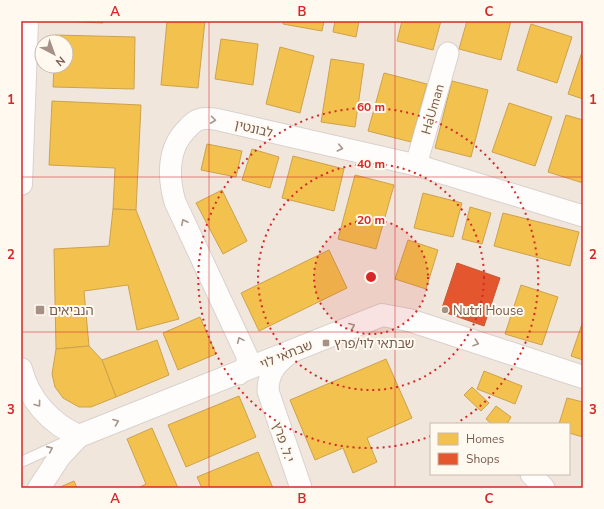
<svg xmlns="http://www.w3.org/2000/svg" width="604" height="509" font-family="'Nunito Sans','Noto Sans Hebrew',sans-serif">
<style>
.residential{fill:#f1e6dc;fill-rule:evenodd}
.homes{fill:#f2c14e;stroke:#cda24d}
.shops{fill:#e4572e;stroke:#c45837}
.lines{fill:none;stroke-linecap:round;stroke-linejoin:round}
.service-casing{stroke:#d8d1cc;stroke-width:12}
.minor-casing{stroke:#d8d1cc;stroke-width:23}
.tertiary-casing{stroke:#d8d1cc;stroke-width:24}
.service{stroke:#fefdfc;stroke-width:10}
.minor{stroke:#fefdfc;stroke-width:21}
.tertiary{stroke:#fefdfc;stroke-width:22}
.oneway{stroke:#a7948a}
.grid{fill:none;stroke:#d62828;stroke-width:1;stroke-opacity:0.55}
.ring{fill:none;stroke:#d62828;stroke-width:2;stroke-dasharray:2 4}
.poi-dot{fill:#a59185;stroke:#fff9f0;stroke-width:1.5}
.labels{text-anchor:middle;stroke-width:4;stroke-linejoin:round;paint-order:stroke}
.street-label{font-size:13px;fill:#785b4c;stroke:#fff9f0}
.poi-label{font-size:13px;fill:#785b4c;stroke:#fff9f0;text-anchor:start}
.centre{fill:#d62828;stroke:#fff9f0;stroke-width:2}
.ring-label{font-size:12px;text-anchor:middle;font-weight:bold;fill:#d62828;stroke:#fff9f0;stroke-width:4;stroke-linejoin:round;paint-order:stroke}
.neatline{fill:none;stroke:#d62828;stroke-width:1.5}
.grid-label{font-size:13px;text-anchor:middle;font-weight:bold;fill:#d62828}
</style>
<rect width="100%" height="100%" fill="#f9f4ee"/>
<!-- residential -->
<path class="residential" d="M21 21H583V488H21ZM42 42H66V66H42ZM431 424H569V474H431Z"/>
<!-- homes -->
<g class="homes">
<polygon points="59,21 103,21 103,23"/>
<polygon points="167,21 205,21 198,88 161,85"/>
<polygon points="283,21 324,21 322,31 283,24"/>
<polygon points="335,21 359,21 356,37 333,32"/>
<polygon points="402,21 441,21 433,50 397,41"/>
<polygon points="467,21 511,21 501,60 459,49"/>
<polygon points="531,24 572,37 557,83 517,70"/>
<polygon points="55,35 135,37 134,89 53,87 54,66 66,66 66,42 54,42"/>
<polygon points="221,39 258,44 253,85 215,79"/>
<polygon points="280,47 314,56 300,113 266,104"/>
<polygon points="583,49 583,99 568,94"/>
<polygon points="331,59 364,64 355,127 321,122"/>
<polygon points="384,73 427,84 411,142 368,131"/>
<polygon points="452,81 488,90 471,157 435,148"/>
<polygon points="52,101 141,105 136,210 113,209 115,168 49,165"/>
<polygon points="509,103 552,117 535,166 492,152"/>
<polygon points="566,115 583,120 583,183 548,172"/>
<polygon points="207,144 242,151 236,177 201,170"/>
<polygon points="252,149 279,157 270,188 242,180"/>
<polygon points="293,156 344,169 334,211 282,198"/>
<polygon points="355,175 394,185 376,249 338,239"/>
<polygon points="222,190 247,241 223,254 196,203"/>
<polygon points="423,193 462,203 453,237 414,228"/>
<polygon points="470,207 491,213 482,244 462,239"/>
<polygon points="113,209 136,210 179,319 137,330 128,285 84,291 89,346 56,349 54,249 109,246"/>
<polygon points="503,213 579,232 570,266 494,246"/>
<polygon points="408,240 438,250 426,289 395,279"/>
<polygon points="329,250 347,288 259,331 241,293"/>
<polygon points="521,285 558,297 542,345 505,334"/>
<polygon points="200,317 216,354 178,370 163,333"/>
<polygon points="583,321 583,360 571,356"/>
<polygon points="157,340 169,375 116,397 102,360"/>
<polygon points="89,346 102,360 116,397 91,407 79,407 63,398 55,387 52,374 56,349"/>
<polygon points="386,359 412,418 367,438 377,462 353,473 343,448 315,460 290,400"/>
<polygon points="484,371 522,386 515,404 477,389"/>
<polygon points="472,387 489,403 481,411 464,395"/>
<polygon points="239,396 256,437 186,467 168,425"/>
<polygon points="567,398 583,402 583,437 569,433 569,424 559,424"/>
<polygon points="496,406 511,417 507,424 492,424 486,419"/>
<polygon points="152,428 178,488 138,488 146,484 127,439"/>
<polygon points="258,452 273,488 202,488 197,477"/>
<polygon points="74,481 77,488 58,488"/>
</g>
<!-- shops -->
<polygon class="shops" points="457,263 500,278 484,326 441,311"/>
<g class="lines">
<!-- service casing -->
<g class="service-casing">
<polyline id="service" points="21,462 65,442"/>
</g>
<!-- minor casing -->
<g class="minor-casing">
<g id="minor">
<polyline points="416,165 448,53"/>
<path d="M292 352C277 362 268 372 268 391L301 488"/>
<path d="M239 374 247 365V356L175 202C168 178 167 148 187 129 190 125 197 119 202 119 206 118 211 119 215 119L416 165 583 216"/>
<polyline points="531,474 544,488"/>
</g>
</g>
<!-- tertiary casing -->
<g class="tertiary-casing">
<g id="tertiary">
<polyline points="21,184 27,21"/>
<path d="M21 369C29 400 51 424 79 436L382 315 409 320 583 377"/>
<polyline points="39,488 60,456 79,436"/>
</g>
</g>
<!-- service -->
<use href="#service" class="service"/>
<!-- minor -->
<use href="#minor" class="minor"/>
<!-- tertiary -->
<use href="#tertiary" class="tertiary"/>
</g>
<!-- one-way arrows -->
<defs><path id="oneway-chevron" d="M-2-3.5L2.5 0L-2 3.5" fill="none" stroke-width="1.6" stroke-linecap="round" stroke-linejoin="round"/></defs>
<g class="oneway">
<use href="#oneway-chevron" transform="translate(213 120) rotate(7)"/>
<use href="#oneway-chevron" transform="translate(340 148) rotate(13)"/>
<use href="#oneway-chevron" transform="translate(184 222) rotate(-116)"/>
<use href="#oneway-chevron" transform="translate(352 326) rotate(-23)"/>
<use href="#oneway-chevron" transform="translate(240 340) rotate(-114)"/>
<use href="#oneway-chevron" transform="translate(476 343) rotate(18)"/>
<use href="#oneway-chevron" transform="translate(38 404) rotate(53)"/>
<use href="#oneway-chevron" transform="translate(116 422) rotate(-21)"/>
<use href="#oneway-chevron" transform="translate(50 449) rotate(-24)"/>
</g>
<!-- grid -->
<path class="grid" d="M209 21V488M395 21V488M21 177H583M21 332H583"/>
<!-- distance rings -->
<circle cx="371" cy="277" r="57" fill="#d62828" fill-opacity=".12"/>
<g class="ring">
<circle cx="371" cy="277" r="57"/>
<circle cx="371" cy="277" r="113"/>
<path d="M431 436A170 170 0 1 1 457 423"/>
</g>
<!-- markers -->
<g class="poi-dot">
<rect x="35" y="305" width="10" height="10" rx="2"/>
<circle cx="445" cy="310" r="4"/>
<rect x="322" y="339" width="8" height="8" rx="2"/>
</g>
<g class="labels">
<!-- street labels -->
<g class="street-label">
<text transform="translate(432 109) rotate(-74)" y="5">HaUman</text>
<text transform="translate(254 128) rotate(13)" y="5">לבונטין</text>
<text transform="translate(286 354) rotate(-22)" y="5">שבתאי לוי</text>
<text transform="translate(284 442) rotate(71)" y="5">י.ל. פרץ</text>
</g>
<!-- poi labels -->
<g class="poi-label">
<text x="49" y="315">הנביאים</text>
<text x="453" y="315">Nutri House</text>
<text x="334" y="348">שבתאי לוי/פרץ</text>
</g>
</g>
<circle cx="371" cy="277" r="6" class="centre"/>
<g class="ring-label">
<text x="371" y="111">60 m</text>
<text x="371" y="168">40 m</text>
<text x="371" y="224">20 m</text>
</g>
<!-- border -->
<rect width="604" height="509" fill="none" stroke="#fff9f0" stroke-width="44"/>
<!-- legend -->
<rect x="430" y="423" width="140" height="52" fill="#fff9f0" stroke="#c9baae"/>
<rect x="438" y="433" width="20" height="12" fill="#f2c14e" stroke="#c9baae"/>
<text x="466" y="443" font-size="12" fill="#785b4c">Homes</text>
<rect x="438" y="453" width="20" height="12" fill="#e4572e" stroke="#c9baae"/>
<text x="466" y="463" font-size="12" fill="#785b4c">Shops</text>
<!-- north arrow -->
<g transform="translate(54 54) rotate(139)"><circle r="19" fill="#fff9f0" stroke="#c9baae"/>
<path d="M0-3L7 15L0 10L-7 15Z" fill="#a59185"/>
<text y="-6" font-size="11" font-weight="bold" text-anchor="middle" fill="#785b4c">N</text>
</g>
<rect x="22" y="22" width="560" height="465" class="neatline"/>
<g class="grid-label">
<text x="115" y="16">A</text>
<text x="302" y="16">B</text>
<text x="489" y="16">C</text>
<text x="11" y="104">1</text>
<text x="593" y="104">1</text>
<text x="11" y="259">2</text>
<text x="593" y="259">2</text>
<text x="11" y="414">3</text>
<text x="593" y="414">3</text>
<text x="115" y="503">A</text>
<text x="302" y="503">B</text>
<text x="489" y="503">C</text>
</g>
</svg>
